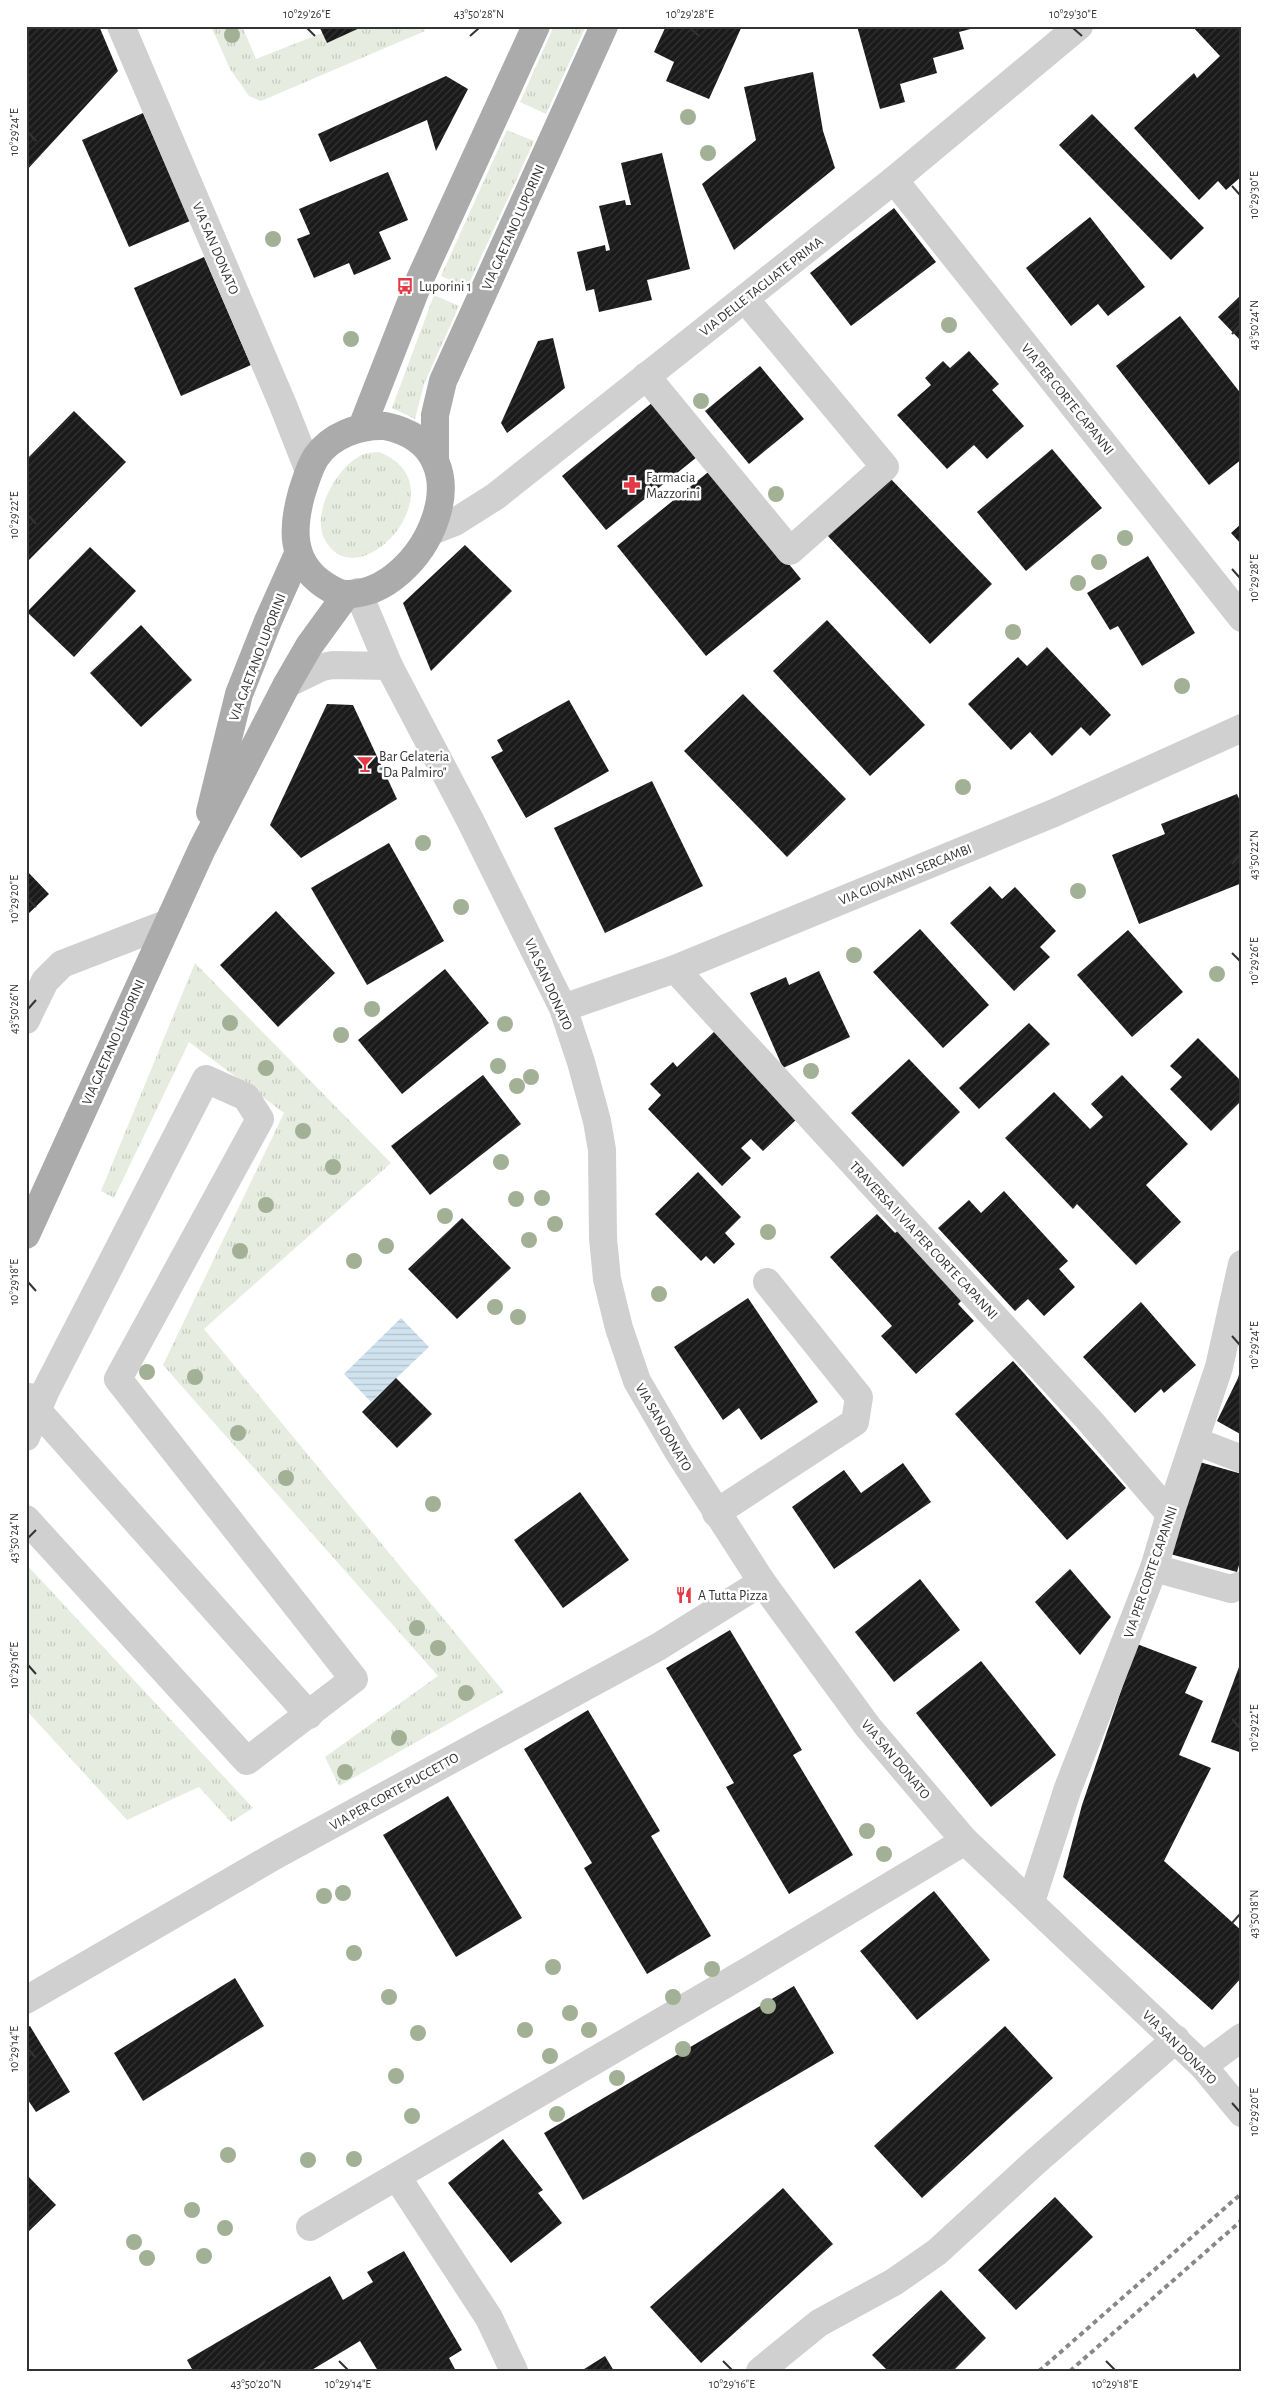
<svg xmlns="http://www.w3.org/2000/svg" width="1268" height="2397" font-family="'Alegreya Sans',sans-serif">
<style>
.grass{fill:url(#grass-tufts)}
.water{fill:url(#water-rules)}
.building{fill:url(#building-hatch)}
.lines{fill:none;stroke-linecap:round;stroke-linejoin:round}
.minor{stroke:#d0d0d0;stroke-width:28}
.major{stroke:#ababab;stroke-width:28}
.rail{stroke:#888;stroke-width:4;stroke-dasharray:5 4;stroke-linecap:butt}
.tree{fill:#a2b095}
.ticks{fill:none;stroke:#333;stroke-width:2}
.labels{text-anchor:middle;stroke-width:5;stroke-linejoin:round;paint-order:stroke}
.street-label{font-size:14px;fill:#333;stroke:#fff}
.poi-label{font-size:14px;fill:#333;stroke:#fff;text-anchor:start}
.neatline{fill:none;stroke:#333;stroke-width:2}
.ticks-label{font-size:12px;text-anchor:middle;fill:#333}
</style>
<defs>
<pattern id="grass-tufts" width="24" height="20" patternUnits="userSpaceOnUse" patternTransform="scale(1.25)"><rect width="24" height="20" fill="#e6ecdf"/><path d="M3 7l-1-3M5 7V3M7 7l1-3M15 17l-1-3M17 17v-4M19 17l1-3" fill="none" stroke="#c6cbc0"/></pattern>
<pattern id="water-rules" width="6" height="5" patternUnits="userSpaceOnUse" patternTransform="scale(1.25)"><rect width="6" height="5" fill="#cfe2ee"/><path d="M0 2.5h6" fill="none" stroke="#b2c2cd"/></pattern>
<pattern id="building-hatch" width="6" height="6" patternUnits="userSpaceOnUse" patternTransform="scale(1.25)"><rect width="6" height="6" fill="#1a1a1a"/><path d="M-1 1l2-2M0 6l6-6M5 7l2-2" fill="none" stroke="#333"/></pattern>
</defs>
<rect width="100%" height="100%" fill="#fff"/>
<!-- grass -->
<g class="grass">
<polygon points="211,26 242,26 256,59 322,33 327,43 364,26 423,26 425,31 261,101 249,96 230,69"/>
<polygon points="554,26 586,26 546,114 520,102"/>
<polygon points="507,130 534,141 467,288 441,276"/>
<polygon points="434,295 459,306 424,384 415,419 392,408"/>
<path d="M379 452C463 485 359 602 325 540 310 514 338 464 364 454 369 453 374 452 379 452Z"/>
<polygon points="195,963 391,1163 204,1329 504,1692 339,1786 325,1757 438,1676 163,1365 284,1113 189,1042 114,1198 101,1191"/>
<polygon points="26,1564 253,1808 231,1822 199,1787 127,1820 26,1710"/>
</g>
<!-- water -->
<polygon class="water" points="401,1318 429,1347 371,1402 344,1374"/>
<!-- building -->
<g class="building">
<polygon points="26,26 99,26 118,71 26,171"/>
<polygon points="319,26 364,26 327,43"/>
<polygon points="666,26 742,26 709,99 666,81 674,62 654,52"/>
<polygon points="857,26 978,26 978,27 959,32 964,49 933,58 937,73 900,84 905,102 880,109"/>
<polygon points="1192,26 1242,26 1242,176 1226,190 1218,181 1199,200 1134,128 1194,73 1197,78 1220,56"/>
<polygon points="813,72 823,131 835,168 734,250 702,184 756,140 744,87"/>
<polygon points="446,76 468,89 436,151 427,120 330,162 318,134"/>
<polygon points="143,113 190,221 129,247 82,140"/>
<polygon points="1092,114 1204,228 1171,260 1059,145"/>
<polygon points="662,153 690,269 647,280 652,300 599,312 594,289 586,291 577,252 605,245 606,251 610,250 599,206 625,200 626,205 631,205 621,163"/>
<polygon points="388,172 408,220 379,232 391,259 354,275 349,263 314,278 297,239 310,234 299,209"/>
<polygon points="894,208 936,262 851,326 810,273"/>
<polygon points="1090,217 1145,287 1108,316 1098,304 1071,326 1026,268"/>
<polygon points="204,257 251,365 181,396 134,288"/>
<polygon points="1242,294 1242,342 1218,317"/>
<polygon points="1180,316 1242,395 1242,459 1209,485 1116,366"/>
<polygon points="553,338 565,388 507,433 501,423 538,341"/>
<polygon points="969,351 999,384 992,390 1024,426 987,459 974,445 947,469 897,415 931,385 925,378 943,361 950,368"/>
<polygon points="760,366 804,419 749,464 705,411"/>
<polygon points="658,398 702,453 606,530 562,476"/>
<polygon points="74,411 126,462 26,563 26,460"/>
<polygon points="1052,449 1102,508 1026,571 977,512"/>
<polygon points="712,469 801,579 706,656 617,546"/>
<polygon points="888,476 992,584 930,644 827,535"/>
<polygon points="1242,523 1242,545 1231,533"/>
<polygon points="465,545 512,591 431,671 403,603"/>
<polygon points="90,547 136,591 74,657 27,612"/>
<polygon points="1148,556 1195,633 1142,666 1118,626 1110,630 1087,593"/>
<polygon points="827,620 925,725 870,776 773,671"/>
<polygon points="141,625 192,680 141,727 90,673"/>
<polygon points="1047,647 1111,715 1090,736 1081,727 1052,756 1030,732 1011,750 968,704 1018,657 1027,666"/>
<polygon points="743,694 846,799 787,857 684,751"/>
<polygon points="569,700 609,771 526,818 491,757 503,751 497,740"/>
<polygon points="327,704 353,705 397,799 301,858 270,825"/>
<polygon points="652,781 703,886 605,933 554,828"/>
<polygon points="1237,794 1242,806 1242,883 1139,924 1112,855 1165,834 1161,824"/>
<polygon points="389,843 444,941 367,985 311,888"/>
<polygon points="26,870 49,894 26,916"/>
<polygon points="990,886 1002,899 1015,887 1056,931 1040,947 1050,957 1014,991 950,923"/>
<polygon points="276,911 335,973 278,1027 220,965"/>
<polygon points="920,929 989,1005 943,1048 873,972"/>
<polygon points="1128,930 1183,992 1132,1037 1077,975"/>
<polygon points="445,969 489,1023 402,1094 358,1040"/>
<polygon points="819,971 850,1037 783,1068 750,993 786,977 789,985"/>
<polygon points="1029,1023 1050,1044 979,1109 959,1088"/>
<polygon points="716,1030 799,1117 763,1151 751,1139 741,1148 751,1158 722,1186 648,1109 661,1095 650,1084 673,1062 677,1067"/>
<polygon points="1198,1038 1242,1082 1242,1100 1211,1131 1170,1089 1182,1077 1170,1066"/>
<polygon points="909,1059 960,1112 903,1167 851,1113"/>
<polygon points="483,1075 521,1124 430,1195 391,1146"/>
<polygon points="1122,1075 1188,1144 1146,1185 1181,1222 1136,1265 1077,1204 1073,1209 1005,1138 1054,1092 1090,1129 1103,1117 1091,1104"/>
<polygon points="698,1172 741,1217 725,1233 735,1244 714,1264 706,1256 701,1261 655,1214"/>
<polygon points="1004,1191 1068,1261 1059,1269 1075,1287 1044,1316 1028,1299 1015,1311 938,1228 969,1200 981,1213"/>
<polygon points="877,1214 895,1233 900,1229 964,1298 958,1304 974,1321 916,1374 881,1336 892,1326 830,1257"/>
<polygon points="462,1218 511,1268 457,1319 408,1269"/>
<polygon points="748,1298 818,1402 761,1440 739,1408 723,1420 674,1347"/>
<polygon points="1141,1302 1196,1365 1164,1393 1161,1389 1135,1413 1083,1357"/>
<polygon points="1013,1361 1126,1488 1067,1540 955,1414"/>
<polygon points="1242,1364 1242,1435 1217,1421 1238,1378"/>
<polygon points="396,1378 432,1414 397,1448 362,1412"/>
<polygon points="1196,1461 1242,1474 1242,1555 1237,1572 1170,1554"/>
<polygon points="903,1463 931,1502 834,1569 792,1507 844,1470 861,1493"/>
<polygon points="580,1492 629,1560 563,1608 514,1540"/>
<polygon points="1070,1569 1111,1617 1080,1655 1035,1602"/>
<polygon points="920,1579 960,1630 894,1682 855,1632"/>
<polygon points="730,1630 802,1750 793,1755 853,1855 789,1894 726,1787 734,1783 666,1668"/>
<polygon points="1137,1644 1197,1667 1185,1693 1203,1701 1179,1755 1211,1768 1164,1861 1242,1931 1242,1977 1212,2010 1063,1877 1082,1805"/>
<polygon points="1242,1659 1242,1753 1211,1742"/>
<polygon points="981,1661 1056,1755 991,1807 916,1713"/>
<polygon points="588,1710 660,1831 651,1836 711,1936 647,1974 584,1868 592,1863 524,1749"/>
<polygon points="448,1796 522,1918 456,1957 383,1835"/>
<polygon points="934,1891 990,1960 917,2020 860,1951"/>
<polygon points="235,1978 264,2026 143,2101 114,2053"/>
<polygon points="794,1986 834,2053 583,2200 544,2133"/>
<polygon points="30,2026 70,2092 36,2112 26,2097 26,2028"/>
<polygon points="1005,2026 1053,2078 922,2198 874,2146"/>
<polygon points="503,2139 543,2190 538,2193 562,2223 511,2263 448,2183"/>
<polygon points="26,2174 56,2205 26,2234"/>
<polygon points="783,2188 833,2244 701,2363 650,2307"/>
<polygon points="1055,2197 1093,2237 1016,2310 978,2270"/>
<polygon points="404,2251 462,2350 449,2358 456,2371 378,2371 360,2341 310,2371 193,2371 187,2360 330,2276 343,2300 373,2282 367,2272"/>
<polygon points="941,2290 986,2338 953,2371 888,2371 872,2355"/>
<polygon points="605,2356 614,2371 581,2371"/>
</g>
<g class="lines">
<!-- minor -->
<g class="minor">
<polyline points="121,26 283,405 309,471"/>
<polyline points="894,180 1242,618"/>
<polyline points="646,376 790,551 885,467 745,299"/>
<polyline points="432,531 455,522 496,496 894,180 1079,26"/>
<polyline points="358,592 389,666 470,820 563,1008 581,1062 597,1121 602,1150 603,1238 607,1279 619,1328 637,1381 679,1453 762,1582 868,1727 965,1841 1203,2066 1242,2113"/>
<polyline points="287,684 322,667 333,665 389,666"/>
<polyline points="675,969 1090,1421 1170,1514"/>
<polyline points="563,1008 675,969 1054,813 1242,728"/>
<polyline points="26,1020 45,981 62,964 168,923"/>
<polyline points="29,1397 38,1411 309,1715"/>
<polyline points="26,1437 46,1390 206,1079 246,1097 260,1119 118,1379 354,1679 247,1761 26,1519"/>
<polyline points="1195,1441 1242,1459"/>
<polyline points="716,1513 855,1422 859,1397 767,1282"/>
<polyline points="1154,1568 1231,1589 1242,1585"/>
<polyline points="1031,1902 1068,1788 1154,1568 1170,1514 1219,1367 1242,1264"/>
<polyline points="26,2000 278,1854 658,1647 762,1582"/>
<polyline points="1203,2066 1242,2037"/>
<polyline points="397,2177 489,2318 514,2371"/>
<polyline points="310,2227 758,1965 965,1841"/>
<polyline points="760,2371 819,2323 894,2282 937,2252 1034,2163 1176,2039"/>
</g>
<!-- major -->
<g class="major">
<path d="M385 426C493 448 424 596 346 594 338 594 329 588 323 584 290 561 292 527 302 492 306 480 309 468 316 457 331 435 360 425 385 426Z"/>
<polyline points="362,427 420,279 536,26"/>
<polyline points="435,461 435,415 443,381 604,26"/>
<polyline points="210,812 239,694 268,621 298,554"/>
<polyline points="26,1235 202,849 287,684 309,646 346,595"/>
</g>
<!-- rail -->
<g class="rail">
<polyline points="1039,2371 1242,2193"/>
<polyline points="1070,2371 1242,2220"/>
</g>
</g>
<!-- trees -->
<g class="tree">
<circle cx="232" cy="35" r="8"/>
<circle cx="688" cy="117" r="8"/>
<circle cx="708" cy="153" r="8"/>
<circle cx="273" cy="239" r="8"/>
<circle cx="949" cy="325" r="8"/>
<circle cx="351" cy="339" r="8"/>
<circle cx="701" cy="401" r="8"/>
<circle cx="776" cy="494" r="8"/>
<circle cx="1125" cy="538" r="8"/>
<circle cx="1099" cy="562" r="8"/>
<circle cx="1078" cy="583" r="8"/>
<circle cx="1013" cy="632" r="8"/>
<circle cx="1182" cy="686" r="8"/>
<circle cx="963" cy="787" r="8"/>
<circle cx="423" cy="843" r="8"/>
<circle cx="1078" cy="891" r="8"/>
<circle cx="461" cy="907" r="8"/>
<circle cx="854" cy="955" r="8"/>
<circle cx="1217" cy="974" r="8"/>
<circle cx="372" cy="1009" r="8"/>
<circle cx="230" cy="1023" r="8"/>
<circle cx="505" cy="1024" r="8"/>
<circle cx="341" cy="1035" r="8"/>
<circle cx="498" cy="1066" r="8"/>
<circle cx="266" cy="1068" r="8"/>
<circle cx="811" cy="1071" r="8"/>
<circle cx="531" cy="1077" r="8"/>
<circle cx="517" cy="1086" r="8"/>
<circle cx="303" cy="1131" r="8"/>
<circle cx="501" cy="1162" r="8"/>
<circle cx="333" cy="1167" r="8"/>
<circle cx="542" cy="1198" r="8"/>
<circle cx="516" cy="1199" r="8"/>
<circle cx="266" cy="1205" r="8"/>
<circle cx="445" cy="1216" r="8"/>
<circle cx="555" cy="1224" r="8"/>
<circle cx="768" cy="1232" r="8"/>
<circle cx="529" cy="1240" r="8"/>
<circle cx="386" cy="1246" r="8"/>
<circle cx="240" cy="1251" r="8"/>
<circle cx="354" cy="1261" r="8"/>
<circle cx="659" cy="1294" r="8"/>
<circle cx="495" cy="1307" r="8"/>
<circle cx="518" cy="1317" r="8"/>
<circle cx="147" cy="1372" r="8"/>
<circle cx="195" cy="1377" r="8"/>
<circle cx="238" cy="1433" r="8"/>
<circle cx="286" cy="1478" r="8"/>
<circle cx="433" cy="1504" r="8"/>
<circle cx="417" cy="1628" r="8"/>
<circle cx="438" cy="1648" r="8"/>
<circle cx="466" cy="1693" r="8"/>
<circle cx="399" cy="1738" r="8"/>
<circle cx="345" cy="1772" r="8"/>
<circle cx="867" cy="1831" r="8"/>
<circle cx="884" cy="1854" r="8"/>
<circle cx="343" cy="1893" r="8"/>
<circle cx="324" cy="1896" r="8"/>
<circle cx="354" cy="1953" r="8"/>
<circle cx="553" cy="1967" r="8"/>
<circle cx="712" cy="1969" r="8"/>
<circle cx="389" cy="1997" r="8"/>
<circle cx="673" cy="1997" r="8"/>
<circle cx="768" cy="2006" r="8"/>
<circle cx="570" cy="2013" r="8"/>
<circle cx="525" cy="2030" r="8"/>
<circle cx="589" cy="2030" r="8"/>
<circle cx="418" cy="2033" r="8"/>
<circle cx="683" cy="2049" r="8"/>
<circle cx="550" cy="2056" r="8"/>
<circle cx="396" cy="2076" r="8"/>
<circle cx="617" cy="2078" r="8"/>
<circle cx="557" cy="2114" r="8"/>
<circle cx="412" cy="2116" r="8"/>
<circle cx="228" cy="2155" r="8"/>
<circle cx="354" cy="2159" r="8"/>
<circle cx="308" cy="2160" r="8"/>
<circle cx="192" cy="2210" r="8"/>
<circle cx="225" cy="2228" r="8"/>
<circle cx="134" cy="2242" r="8"/>
<circle cx="204" cy="2256" r="8"/>
<circle cx="147" cy="2258" r="8"/>
</g>
<!-- ticks -->
<path class="ticks" d="M307 28 315 36M690 28 699 36M1073 28 1082 36M470 36 479 28M28 132 36 141M1232 186 1240 195M1232 334 1240 325M28 515 36 524M1232 569 1240 578M1232 864 1240 855M28 899 36 907M1232 953 1240 961M28 1009 36 1000M28 1282 36 1291M1232 1336 1240 1345M28 1538 36 1530M28 1665 36 1674M1232 1719 1240 1728M1232 1923 1240 1914M28 2049 36 2058M1232 2103 1240 2112M339 2361 348 2370M723 2361 732 2370M1106 2361 1115 2370M256 2370 265 2361"/>
<!-- icons -->
<defs>
<g id="bus-bare" transform="scale(1.35)"><path d="M-5-6H5V4H4V6H2V4H-2V6H-4V4H-5ZM-3.5-4V0h7V-4ZM-3.5 1.2v1.5H-2V1.2ZM2 1.2v1.5H3.5V1.2Z" fill="#e63946" stroke="#fff" stroke-width="2.5" paint-order="stroke"/></g>
<g id="pharmacy-bare" transform="scale(1.35)"><path d="M-2-6h4v4h4v4h-4v4h-4v-4h-4v-4h4Z" fill="#e63946" stroke="#fff" stroke-width="2.5" paint-order="stroke"/></g>
<g id="bar-bare" transform="scale(1.35)"><path d="M-6-5H6L.8 .8V4.5H3.5V6h-7V4.5H-.8V.8Z" fill="#e63946" stroke="#fff" stroke-width="2.5" paint-order="stroke"/></g>
<g id="restaurant-bare" transform="scale(1.35)"><path d="M-5-6h1v4h1v-4h1v4h1v-4h1v5L-1.5 .5V6h-2V.5L-5-1ZM5-6V6H3V1.5H1.5Q1.5-4 5-6Z" fill="#e63946" stroke="#fff" stroke-width="2.5" paint-order="stroke"/></g>
</defs>
<g fill-rule="evenodd">
<use href="#bus-bare" x="405" y="286"/>
<use href="#pharmacy-bare" x="632" y="485"/>
<use href="#bar-bare" x="365" y="764"/>
<use href="#restaurant-bare" x="684" y="1595"/>
</g>
<g class="labels">
<!-- street labels -->
<g class="street-label">
<text transform="translate(513 227) rotate(-66)" y="5">VIA GAETANO LUPORINI</text>
<text transform="translate(216 248) rotate(67)" y="5">VIA SAN DONATO</text>
<text transform="translate(761 286) rotate(-38)" y="5">VIA DELLE TAGLIATE PRIMA</text>
<text transform="translate(1068 399) rotate(51)" y="5">VIA PER CORTE CAPANNI</text>
<text transform="translate(257 657) rotate(-69)" y="5">VIA GAETANO LUPORINI</text>
<text transform="translate(905 874) rotate(-22)" y="5">VIA GIOVANNI SERCAMBI</text>
<text transform="translate(549 984) rotate(66)" y="5">VIA SAN DONATO</text>
<text transform="translate(113 1042) rotate(-66)" y="5">VIA GAETANO LUPORINI</text>
<text transform="translate(924 1240) rotate(47)" y="5">TRAVERSA II VIA PER CORTE CAPANNI</text>
<text transform="translate(664 1427) rotate(60)" y="5">VIA SAN DONATO</text>
<text transform="translate(1150 1572) rotate(-71)" y="5">VIA PER CORTE CAPANNI</text>
<text transform="translate(896 1759) rotate(50)" y="5">VIA SAN DONATO</text>
<text transform="translate(394 1791) rotate(-29)" y="5">VIA PER CORTE PUCCETTO</text>
<text transform="translate(1180 2047) rotate(45)" y="5">VIA SAN DONATO</text>
</g>
<!-- poi labels -->
<g class="poi-label">
<text x="419" y="291">Luporini 1</text>
<text x="646" y="482">Farmacia<tspan x="646" dy="16">Mazzorini</tspan></text>
<text x="379" y="761">Bar Gelateria<tspan x="379" dy="16">"Da Palmiro"</tspan></text>
<text x="698" y="1600">A Tutta Pizza</text>
</g>
</g>
<!-- border -->
<rect width="1268" height="2397" fill="none" stroke="#ffffff" stroke-width="55"/>
<rect x="28" y="28" width="1212" height="2342" class="neatline"/>
<g class="ticks-label">
<text x="307" y="18">10°29'26"E</text>
<text x="479" y="18">43°50'28"N</text>
<text x="690" y="18">10°29'28"E</text>
<text x="1073" y="18">10°29'30"E</text>
<text transform="translate(14 132) rotate(-90)" y="4">10°29'24"E</text>
<text transform="translate(1254 195) rotate(-90)" y="4">10°29'30"E</text>
<text transform="translate(1254 325) rotate(-90)" y="4">43°50'24"N</text>
<text transform="translate(14 515) rotate(-90)" y="4">10°29'22"E</text>
<text transform="translate(1254 578) rotate(-90)" y="4">10°29'28"E</text>
<text transform="translate(1254 855) rotate(-90)" y="4">43°50'22"N</text>
<text transform="translate(14 899) rotate(-90)" y="4">10°29'20"E</text>
<text transform="translate(1254 961) rotate(-90)" y="4">10°29'26"E</text>
<text transform="translate(14 1009) rotate(-90)" y="4">43°50'26"N</text>
<text transform="translate(14 1282) rotate(-90)" y="4">10°29'18"E</text>
<text transform="translate(1254 1345) rotate(-90)" y="4">10°29'24"E</text>
<text transform="translate(14 1538) rotate(-90)" y="4">43°50'24"N</text>
<text transform="translate(14 1665) rotate(-90)" y="4">10°29'16"E</text>
<text transform="translate(1254 1728) rotate(-90)" y="4">10°29'22"E</text>
<text transform="translate(1254 1914) rotate(-90)" y="4">43°50'18"N</text>
<text transform="translate(14 2049) rotate(-90)" y="4">10°29'14"E</text>
<text transform="translate(1254 2112) rotate(-90)" y="4">10°29'20"E</text>
<text x="256" y="2388">43°50'20"N</text>
<text x="348" y="2388">10°29'14"E</text>
<text x="732" y="2388">10°29'16"E</text>
<text x="1115" y="2388">10°29'18"E</text>
</g>
</svg>
